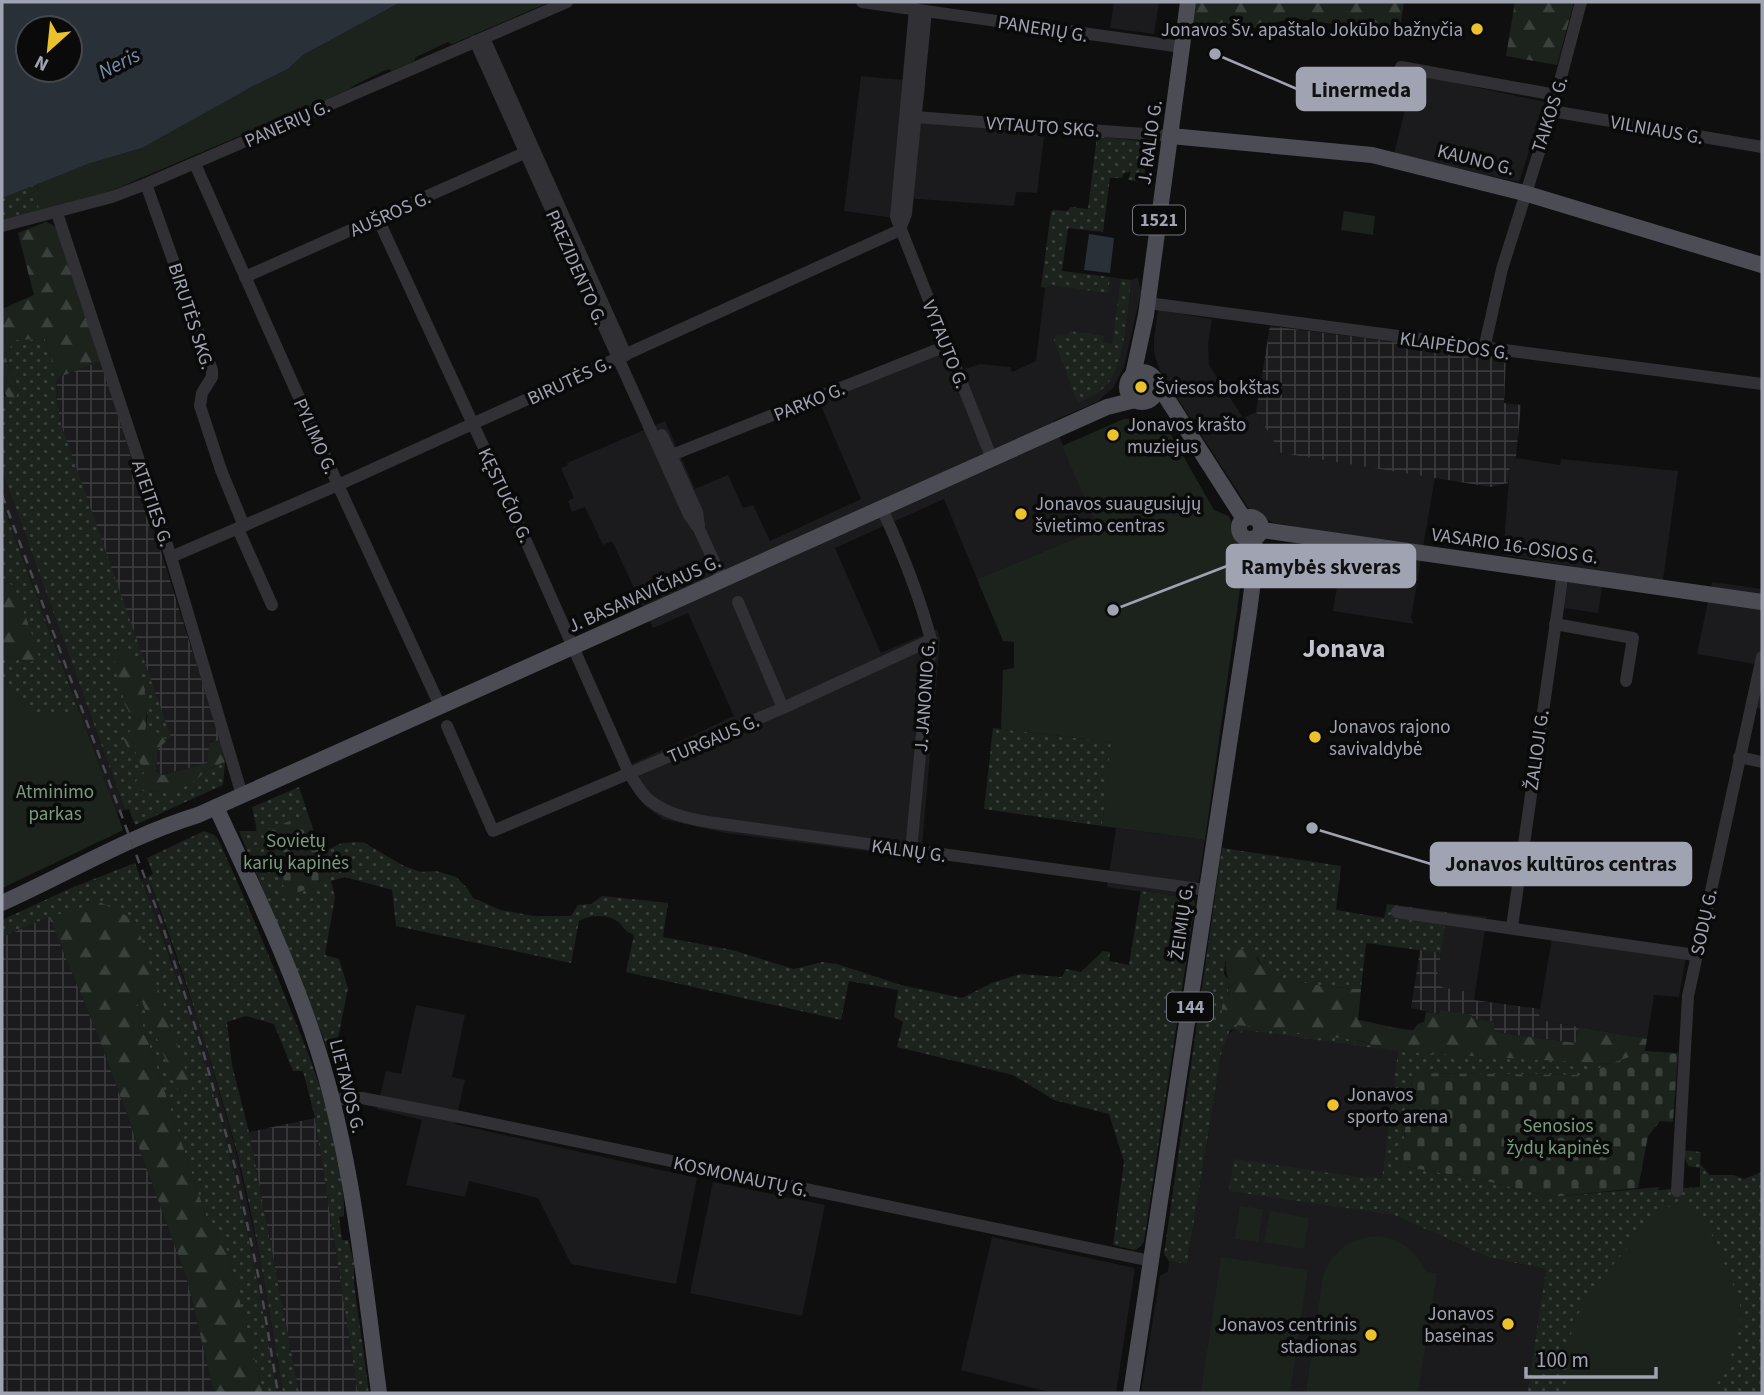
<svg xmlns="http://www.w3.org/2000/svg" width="1764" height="1395" font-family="'Source Sans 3',sans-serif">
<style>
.built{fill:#1b1b1d}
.industrial{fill:url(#industrial-grid)}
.grass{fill:url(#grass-dots)}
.forest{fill:url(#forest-firs)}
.cemetery{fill:url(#cemetery-stones)}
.park{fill:#1c231d}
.water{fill:#293038;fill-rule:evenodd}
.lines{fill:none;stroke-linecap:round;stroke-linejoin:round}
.minor{stroke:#303035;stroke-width:12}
.major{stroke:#4c4d54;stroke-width:16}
.rail{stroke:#494a50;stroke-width:2.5;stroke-dasharray:9 7;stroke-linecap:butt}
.poi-dot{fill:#ebc22c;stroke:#0a0a0b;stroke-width:2.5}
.labels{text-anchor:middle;stroke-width:7;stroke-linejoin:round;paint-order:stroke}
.shield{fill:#0a0a0b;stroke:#73757f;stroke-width:2}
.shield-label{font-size:18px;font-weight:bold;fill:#a0a3b1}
.street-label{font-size:19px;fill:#a0a3b1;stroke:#0a0a0b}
.poi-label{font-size:19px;fill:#a0a3b1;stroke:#0a0a0b;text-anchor:start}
.park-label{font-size:19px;fill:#789c7e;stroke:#0a0a0b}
.water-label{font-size:21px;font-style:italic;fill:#778dac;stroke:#0a0a0b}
.district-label{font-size:26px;font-weight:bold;fill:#c1c3cd;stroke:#0a0a0b}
.leader{fill:none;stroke:#a0a3b1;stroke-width:2.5}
.callout-dot{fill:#a0a3b1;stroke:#0a0a0b;stroke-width:2.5}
.callout{fill:#a0a3b1;stroke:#a0a3b1;stroke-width:2.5}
.callout-label{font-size:21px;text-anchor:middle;font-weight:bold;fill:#111}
</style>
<defs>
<pattern id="industrial-grid" width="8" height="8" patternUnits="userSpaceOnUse" patternTransform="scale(1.75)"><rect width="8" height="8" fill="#1b1b1d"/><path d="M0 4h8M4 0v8" fill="none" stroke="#39393b"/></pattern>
<pattern id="grass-dots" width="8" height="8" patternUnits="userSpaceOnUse" patternTransform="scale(1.75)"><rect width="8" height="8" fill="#1c231d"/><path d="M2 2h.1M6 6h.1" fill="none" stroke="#3a403b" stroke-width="1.8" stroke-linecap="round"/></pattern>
<pattern id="forest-firs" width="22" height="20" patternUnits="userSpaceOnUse" patternTransform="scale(1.75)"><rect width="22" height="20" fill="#1c231d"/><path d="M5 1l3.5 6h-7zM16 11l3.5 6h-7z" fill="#3a403b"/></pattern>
<pattern id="cemetery-stones" width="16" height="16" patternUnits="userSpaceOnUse" patternTransform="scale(1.75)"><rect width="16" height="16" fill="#1c231d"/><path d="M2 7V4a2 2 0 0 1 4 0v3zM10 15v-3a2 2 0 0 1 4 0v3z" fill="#3a403b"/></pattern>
</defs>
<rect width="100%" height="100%" fill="#0f0f10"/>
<!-- built -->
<g class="built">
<polygon points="1114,2 1159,2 1154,34 1110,28"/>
<polygon points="1414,74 1545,102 1519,182 1394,154"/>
<polygon points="861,76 926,82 921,121 1045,129 1037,193 1016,192 1014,206 905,198 901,219 844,211"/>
<polygon points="1110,277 1131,280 1138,277 1141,292 1124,367 1113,388 1097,402 1053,421 1098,529 977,579 944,499 835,548 881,653 937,629 940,639 921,858 725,833 663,819 645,806 619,770 734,716 688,613 653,628 612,541 603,545 585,507 572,512 568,501 574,498 561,468 568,465 567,463 665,421 695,489 728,475 743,508 753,505 770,541 861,499 815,392 947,342 959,371 980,364 1010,367 1012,372 1036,361 1045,288 1048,285 1107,292"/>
<polygon points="1158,310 1212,319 1208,344 1209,365 1243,418 1256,412 1281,453 1435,477 1411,618 1414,624 1333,611 1345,535 1274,523 1254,514 1247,506 1160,371 1154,353 1154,339"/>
<polygon points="1516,458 1560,465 1561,459 1678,471 1663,580 1605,572 1598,613 1564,608 1571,566 1503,555 1510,467 1515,467"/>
<polygon points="2,471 125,810 117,813 2,503"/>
<polygon points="1712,582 1762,589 1762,709 1746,706 1755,664 1697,654"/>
<polygon points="1116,828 1205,840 1199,880 1195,883 1193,899 1107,887"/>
<polygon points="148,877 200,1026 234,1143 261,1263 283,1393 277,1393 248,1238 224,1135 171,960 141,879"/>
<polygon points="1447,912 1487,917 1475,993 1440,987 1437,977"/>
<polygon points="1552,938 1686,957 1679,997 1654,995 1647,1039 1546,1021 1539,1015"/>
<polygon points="416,1005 465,1015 452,1077 465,1080 455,1124 697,1178 676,1284 571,1264 538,1198 469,1181 465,1197 406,1185 422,1120 377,1109 386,1071 401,1074"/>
<polygon points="1235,1029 1243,1032 1244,1030 1398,1051 1382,1178 1366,1176 1365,1178 1229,1190 1394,1215 1490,1258 1546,1269 1527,1393 1141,1393 1160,1276 1168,1271 1169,1261 1187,1264 1222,1050 1227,1035"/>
<polygon points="713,1182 825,1205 802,1316 690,1293"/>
<polygon points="992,1237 1135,1268 1116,1393 1053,1393 961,1370"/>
</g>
<!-- industrial -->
<g class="industrial">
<polygon points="1270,326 1506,356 1504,403 1521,405 1515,467 1510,467 1508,483 1491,487 1281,453 1256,412"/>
<polygon points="101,361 221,742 211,741 208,763 161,775 156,770 158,749 60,421 56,393 57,378"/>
<polygon points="49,917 97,1033 187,1279 214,1393 2,1393 2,937"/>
<polygon points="1420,950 1441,953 1437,977 1441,987 1475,993 1474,1000 1540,1009 1539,1015 1546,1021 1579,1027 1577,1043 1507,1034 1494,1030 1494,1022 1471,1018 1472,1015 1440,1011 1439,1014 1411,1008"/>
<polygon points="315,1118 358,1393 299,1393 249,1132"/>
</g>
<!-- grass -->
<g class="grass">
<polygon points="1097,136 1149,142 1143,182 1128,180 1131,172 1124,173 1122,178 1110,178 1103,232 1068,228 1062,271 1110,277 1108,293 1049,285 1045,288 1041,287 1051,212 1053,210 1067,211 1071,207 1088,209"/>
<polygon points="37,183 39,211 2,221 2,198"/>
<path d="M1121 279 1131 280C1127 309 1126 358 1109 382 1102 392 1089 397 1078 403L1054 340 1057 334 1067 336 1070 331 1104 336 1103 342 1112 344Z"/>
<path d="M45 339 57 378 56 393 60 421 171 737 167 740 155 731 150 738 145 735 148 712 125 705 135 723V750L145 774 139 792C150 789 162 794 172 791 193 786 205 768 225 762L223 785 135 825 129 809 125 810 2 471V390L4 397 18 392 5 356 15 340Z"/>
<polygon points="2,503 123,830 2,888 2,801 38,715 2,682 2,655 29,663 15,588 2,577"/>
<polygon points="993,728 1112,742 1102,826 984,809"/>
<path d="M299 787 308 814 265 831 330 881 321 853 342 843 363 842 404 866 421 872 436 871 456 877 467 888 473 898 501 910 534 916H571L578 905 591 904 602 896 668 903 663 937 732 950 794 969 822 962 837 964 901 985 962 998 992 983 1020 974 1062 977 1066 969 1081 972 1103 951 1110 952 1109 961 1129 965 1141 891 1193 899 1195 903 1144 1241 1140 1247 1134 1250 1113 1245 1124 1162 1109 1114 1054 1100 1013 1075 897 1047 903 1022 894 1017 898 990 849 981 841 1020 626 972 634 935C621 929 625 927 617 921 606 914 590 915 579 921L571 963 396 926 392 890 345 877 331 881 335 897 325 955 339 959 348 988 337 1043 345 1089 342 1090 324 1039 239 831H257L252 807Z"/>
<path d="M204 831 214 835 218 839C242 891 264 943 285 996 313 1065 345 1141 344 1216L339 1217 342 1240H348L354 1263V1283L369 1393H358L315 1118 303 1071H293L274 1024 246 1016 227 1022 232 1065 249 1132 299 1393H283C269 1309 256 1224 234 1141 209 1052 181 963 148 877L153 874 147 858Z"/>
<path d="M1222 848 1341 866 1336 910 1384 918 1387 904 1447 912 1441 953 1366 943 1361 989C1346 989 1281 982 1271 975 1264 970 1261 964 1257 957L1225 962 1224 974 1229 980 1228 1000 1388 1050 1244 1030 1241 1033 1235 1029 1230 1030 1222 1050 1187 1264 1169 1261 1164 1254Z"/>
<path d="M135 863C169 953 201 1044 225 1137 246 1221 263 1307 277 1393H263L227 1250 209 1225 136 1005 142 1002 179 1091 135 920 49 917 2 937V920L71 888Z"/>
<polygon points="1398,1051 1613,1064 1580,1075 1413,1073 1400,1166 1478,1179 1552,1197 1659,1187 1658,1190 1700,1187 1700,1168 1688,1166 1682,1150 1701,1152 1700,1164 1710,1175 1734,1175 1744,1179 1762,1172 1762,1393 1527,1393 1546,1269 1490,1258 1394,1215 1229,1191 1234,1159 1365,1178 1366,1176 1382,1178"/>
</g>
<!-- forest -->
<g class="forest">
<polygon points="1195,2 1404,2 1399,34 1293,18 1236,32 1230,38 1191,33"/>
<polygon points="1515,2 1574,2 1557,65 1506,56"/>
<path d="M46 222 53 225 58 231 101 361 57 378 45 339 15 340 5 356 18 392 16 398 10 400C0 392 7 381 2 371V309L34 295 18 233Z"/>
<polygon points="2,577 15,588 37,648 39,658 29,663 2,655"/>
<path d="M121 646 129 648C145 674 149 705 145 735L150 738 155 731 167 740 158 749 156 771 162 775 207 763 209 744 215 740 221 742 225 762C205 768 192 787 172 792 161 794 150 789 139 792L136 781 144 773 135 750H129L124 740 135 723 125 705 113 656Z"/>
<polygon points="100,902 135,920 192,1089 179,1092 142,1002 136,1005 209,1225 227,1250 263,1393 214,1393 187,1279 97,1033 49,917"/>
<path d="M1249 948C1256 956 1261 967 1270 974 1281 982 1345 989 1361 989L1358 1020C1377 1023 1394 1029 1413 1030L1418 1024 1424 1022 1426 1012 1439 1014 1440 1010 1472 1015V1018L1494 1022V1030L1507 1034 1576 1043 1579 1027 1647 1039 1645 1051 1613 1064 1417 1053 1388 1050 1361 1041 1230 1024 1222 1015V1005L1228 1000C1228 995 1230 986 1229 981 1226 968 1223 967 1229 952Z"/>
</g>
<!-- cemetery -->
<g class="cemetery">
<polygon points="308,814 331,881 287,896 264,831"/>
<polygon points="1645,1051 1678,1053 1673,1122 1660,1121 1648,1136 1638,1188 1552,1197 1478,1179 1400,1166 1413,1073 1580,1075"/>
</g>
<!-- park -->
<g class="park">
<polygon points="401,2 550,2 452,44 448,42 416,57 414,61 392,71 388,69 353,86 350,89 106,193 39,211 37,183 88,164 142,148 253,85 288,69 303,55"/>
<polygon points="1344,211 1375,216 1373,235 1341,230"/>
<polygon points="1141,418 1154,420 1166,426 1214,510 1229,516 1243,553 1242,575 1205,840 1102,826 1111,742 1001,729 1003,670 1014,668 1014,642 1003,641 977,579 1098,529 1062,446 1124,419"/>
<polygon points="2,682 39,715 80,713 123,830 2,888"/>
<path d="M1681 1203 1695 1209 1704 1217 1731 1279 1740 1305 1741 1318 1736 1345 1713 1393H1563C1570 1372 1567 1350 1572 1330 1583 1292 1632 1244 1658 1214L1665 1208Z"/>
<polygon points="1240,1206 1263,1209 1258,1242 1235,1239"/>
<polygon points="1270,1211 1309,1218 1304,1249 1264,1242"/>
<path d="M1379 1236C1402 1240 1416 1251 1426 1272L1437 1273 1418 1393H1306L1323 1276C1333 1250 1351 1237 1379 1236Z"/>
<polygon points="1221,1257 1308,1270 1290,1393 1201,1393"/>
</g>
<!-- water -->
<g class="water">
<path d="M2 2H401L303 55 288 69 253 86 142 148 88 164 2 198ZM28 28H70V70H28Z"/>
<polygon points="1089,234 1114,238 1110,273 1084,270"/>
</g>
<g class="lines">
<!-- minor -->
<g class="minor">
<polyline points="862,2 1182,47"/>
<polyline points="915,9 896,217 992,459"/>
<polyline points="484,38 626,355"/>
<polyline points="475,41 689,515 699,529 723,581"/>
<polyline points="1401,67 1556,95"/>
<polyline points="1552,111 1762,147"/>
<polyline points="915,117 1171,136"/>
<polyline points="195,164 338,485 440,706"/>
<polyline points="146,184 212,370 212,377 202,393 200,406 221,470 244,526"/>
<polyline points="57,213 171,557 242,795"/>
<path d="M378 219 498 478 629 773C635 782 641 794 649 800 671 818 702 821 729 825L1207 890"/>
<polyline points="2,226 112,197 146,184 567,2"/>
<polyline points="900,229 906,214 926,11"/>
<polyline points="245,277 531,150"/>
<polyline points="1148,303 1762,384"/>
<polyline points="1484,349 1502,269 1552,111 1581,2"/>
<polyline points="662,435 697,512 699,525"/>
<polyline points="672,455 946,346"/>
<path d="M882 509C902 552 919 594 931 640L911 850"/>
<polyline points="238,529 272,605"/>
<polyline points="171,557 338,485 900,230"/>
<polyline points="738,602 783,708"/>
<polyline points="1555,624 1633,638 1626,681"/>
<polyline points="447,726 493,831 783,708 931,640"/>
<polyline points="1739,757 1762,762"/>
<polyline points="1397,912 1695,955"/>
<polyline points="1512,927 1563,573"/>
<polyline points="331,1100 362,1098 460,1117 1151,1261"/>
<polyline points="1677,1191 1688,996 1762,657"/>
</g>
<!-- major -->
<g class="major">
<polyline points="1171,136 1372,155 1524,193 1762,265"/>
<circle cx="1142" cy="387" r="15"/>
<polyline points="1133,375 1146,315 1188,2"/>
<polyline points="1157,383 1244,519"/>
<circle cx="1250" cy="528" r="11"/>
<polyline points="1262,530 1762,602"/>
<path d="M216 807C250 881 286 955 312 1032 352 1148 363 1273 379 1393"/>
<path d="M2 903C67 874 129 836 198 815L1107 407 1135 400"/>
<polyline points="1131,1393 1249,612 1256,558 1254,539"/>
</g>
<!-- rail -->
<polyline class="rail" points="2,495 161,921 203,1051 235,1167 260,1284 278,1393"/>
</g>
<!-- markers -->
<g class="poi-dot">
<circle cx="1477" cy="29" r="7"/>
<circle cx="1141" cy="387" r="7"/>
<circle cx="1113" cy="435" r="7"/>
<circle cx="1021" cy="514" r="7"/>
<circle cx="1315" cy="737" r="7"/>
<circle cx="1333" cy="1105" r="7"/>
<circle cx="1508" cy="1324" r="7"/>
<circle cx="1371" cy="1335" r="7"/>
</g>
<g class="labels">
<!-- shield labels -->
<g class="shield">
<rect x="1133" y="205.5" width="52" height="29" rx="5"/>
<rect x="1167" y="992.5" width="46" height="29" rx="5"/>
</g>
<g class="shield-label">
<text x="1159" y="226">1521</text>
<text x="1190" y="1013">144</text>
</g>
<!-- street labels -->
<g class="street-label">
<text transform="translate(1043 28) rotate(9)" y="7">PANERIŲ G.</text>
<text transform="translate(1549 114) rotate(-72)" y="7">TAIKOS G.</text>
<text transform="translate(287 123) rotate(-24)" y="7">PANERIŲ G.</text>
<text transform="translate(1043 126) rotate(4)" y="7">VYTAUTO SKG.</text>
<text transform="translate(1657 129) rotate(10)" y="7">VILNIAUS G.</text>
<text transform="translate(1149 142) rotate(-82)" y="7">J. RALIO G.</text>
<text transform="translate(1476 159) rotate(14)" y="7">KAUNO G.</text>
<text transform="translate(390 213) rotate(-24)" y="7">AUŠROS G.</text>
<text transform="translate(577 267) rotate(66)" y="7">PREZIDENTO G.</text>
<text transform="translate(192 316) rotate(72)" y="7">BIRUTĖS SKG.</text>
<text transform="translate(946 344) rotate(68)" y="7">VYTAUTO G.</text>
<text transform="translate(1455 345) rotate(8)" y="7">KLAIPĖDOS G.</text>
<text transform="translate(569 380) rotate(-25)" y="7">BIRUTĖS G.</text>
<text transform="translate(809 401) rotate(-22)" y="7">PARKO G.</text>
<text transform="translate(316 436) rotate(66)" y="7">PYLIMO G.</text>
<text transform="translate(506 495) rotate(65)" y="7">KĘSTUČIO G.</text>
<text transform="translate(153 503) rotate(71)" y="7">ATEITIES G.</text>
<text transform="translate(1515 545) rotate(8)" y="7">VASARIO 16-OSIOS G.</text>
<text transform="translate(644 593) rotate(-24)" y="7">J. BASANAVIČIAUS G.</text>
<text transform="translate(924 696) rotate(-86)" y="7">J. JANONIO G.</text>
<text transform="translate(713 738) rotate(-23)" y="7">TURGAUS G.</text>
<text transform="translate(1536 750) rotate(-82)" y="7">ŽALIOJI G.</text>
<text transform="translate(909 850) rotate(8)" y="7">KALNŲ G.</text>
<text transform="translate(1181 922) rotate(-82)" y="7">ŽEIMIŲ G.</text>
<text transform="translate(1703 922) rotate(-78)" y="7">SODŲ G.</text>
<text transform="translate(348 1086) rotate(76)" y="7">LIETAVOS G.</text>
<text transform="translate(741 1176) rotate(12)" y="7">KOSMONAUTŲ G.</text>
</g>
<!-- poi labels -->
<g class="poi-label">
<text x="1463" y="36" text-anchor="end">Jonavos Šv. apaštalo Jokūbo bažnyčia</text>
<text x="1155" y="394">Šviesos bokštas</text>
<text x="1127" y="431">Jonavos krašto<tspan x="1127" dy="22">muziejus</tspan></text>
<text x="1035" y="510">Jonavos suaugusiųjų<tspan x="1035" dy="22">švietimo centras</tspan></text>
<text x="1329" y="733">Jonavos rajono<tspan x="1329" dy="22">savivaldybė</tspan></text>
<text x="1347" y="1101">Jonavos<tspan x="1347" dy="22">sporto arena</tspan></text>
<text x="1494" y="1320" text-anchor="end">Jonavos<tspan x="1494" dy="22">baseinas</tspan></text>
<text x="1357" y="1331" text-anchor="end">Jonavos centrinis<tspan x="1357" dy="22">stadionas</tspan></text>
</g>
<!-- park labels -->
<g class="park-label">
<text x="55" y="798">Atminimo<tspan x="55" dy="22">parkas</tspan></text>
<text x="296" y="847">Sovietų<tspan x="296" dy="22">karių kapinės</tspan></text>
<text x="1558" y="1132">Senosios<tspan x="1558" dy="22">žydų kapinės</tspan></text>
</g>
<!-- water labels -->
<g class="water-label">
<text transform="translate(119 63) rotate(-27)" y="7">Neris</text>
</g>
<!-- district labels -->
<g class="district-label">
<text x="1344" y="657">Jonava</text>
</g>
</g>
<!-- callouts -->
<path class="leader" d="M1215 54L1297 89M1113 610L1227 566M1312 828L1431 864"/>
<g class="callout-dot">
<circle cx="1215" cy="54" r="7"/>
<circle cx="1113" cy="610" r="7"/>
<circle cx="1312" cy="828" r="7"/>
</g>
<g class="callout">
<rect x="1297" y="68" width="128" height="42" rx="7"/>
<rect x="1227" y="545" width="188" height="42" rx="7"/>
<rect x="1431" y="843" width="260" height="42" rx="7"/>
</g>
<g class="callout-label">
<text x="1361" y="97">Linermeda</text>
<text x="1321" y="574">Ramybės skveras</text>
<text x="1561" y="871">Jonavos kultūros centras</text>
</g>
<!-- border -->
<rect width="1764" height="1395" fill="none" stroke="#a0a3b1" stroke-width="7"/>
<!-- north arrow -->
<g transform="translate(49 49) rotate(207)"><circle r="33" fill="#0a0a0b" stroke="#46474d" stroke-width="2"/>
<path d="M0-5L12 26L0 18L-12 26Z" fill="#ebc22c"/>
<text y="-10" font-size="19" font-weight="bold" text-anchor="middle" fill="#a0a3b1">N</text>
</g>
<!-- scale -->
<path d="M1526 1367v10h130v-10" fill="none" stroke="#a0a3b1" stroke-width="3.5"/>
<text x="1536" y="1367" font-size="21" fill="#a0a3b1" stroke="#0a0a0b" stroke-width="5" paint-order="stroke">100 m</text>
</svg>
